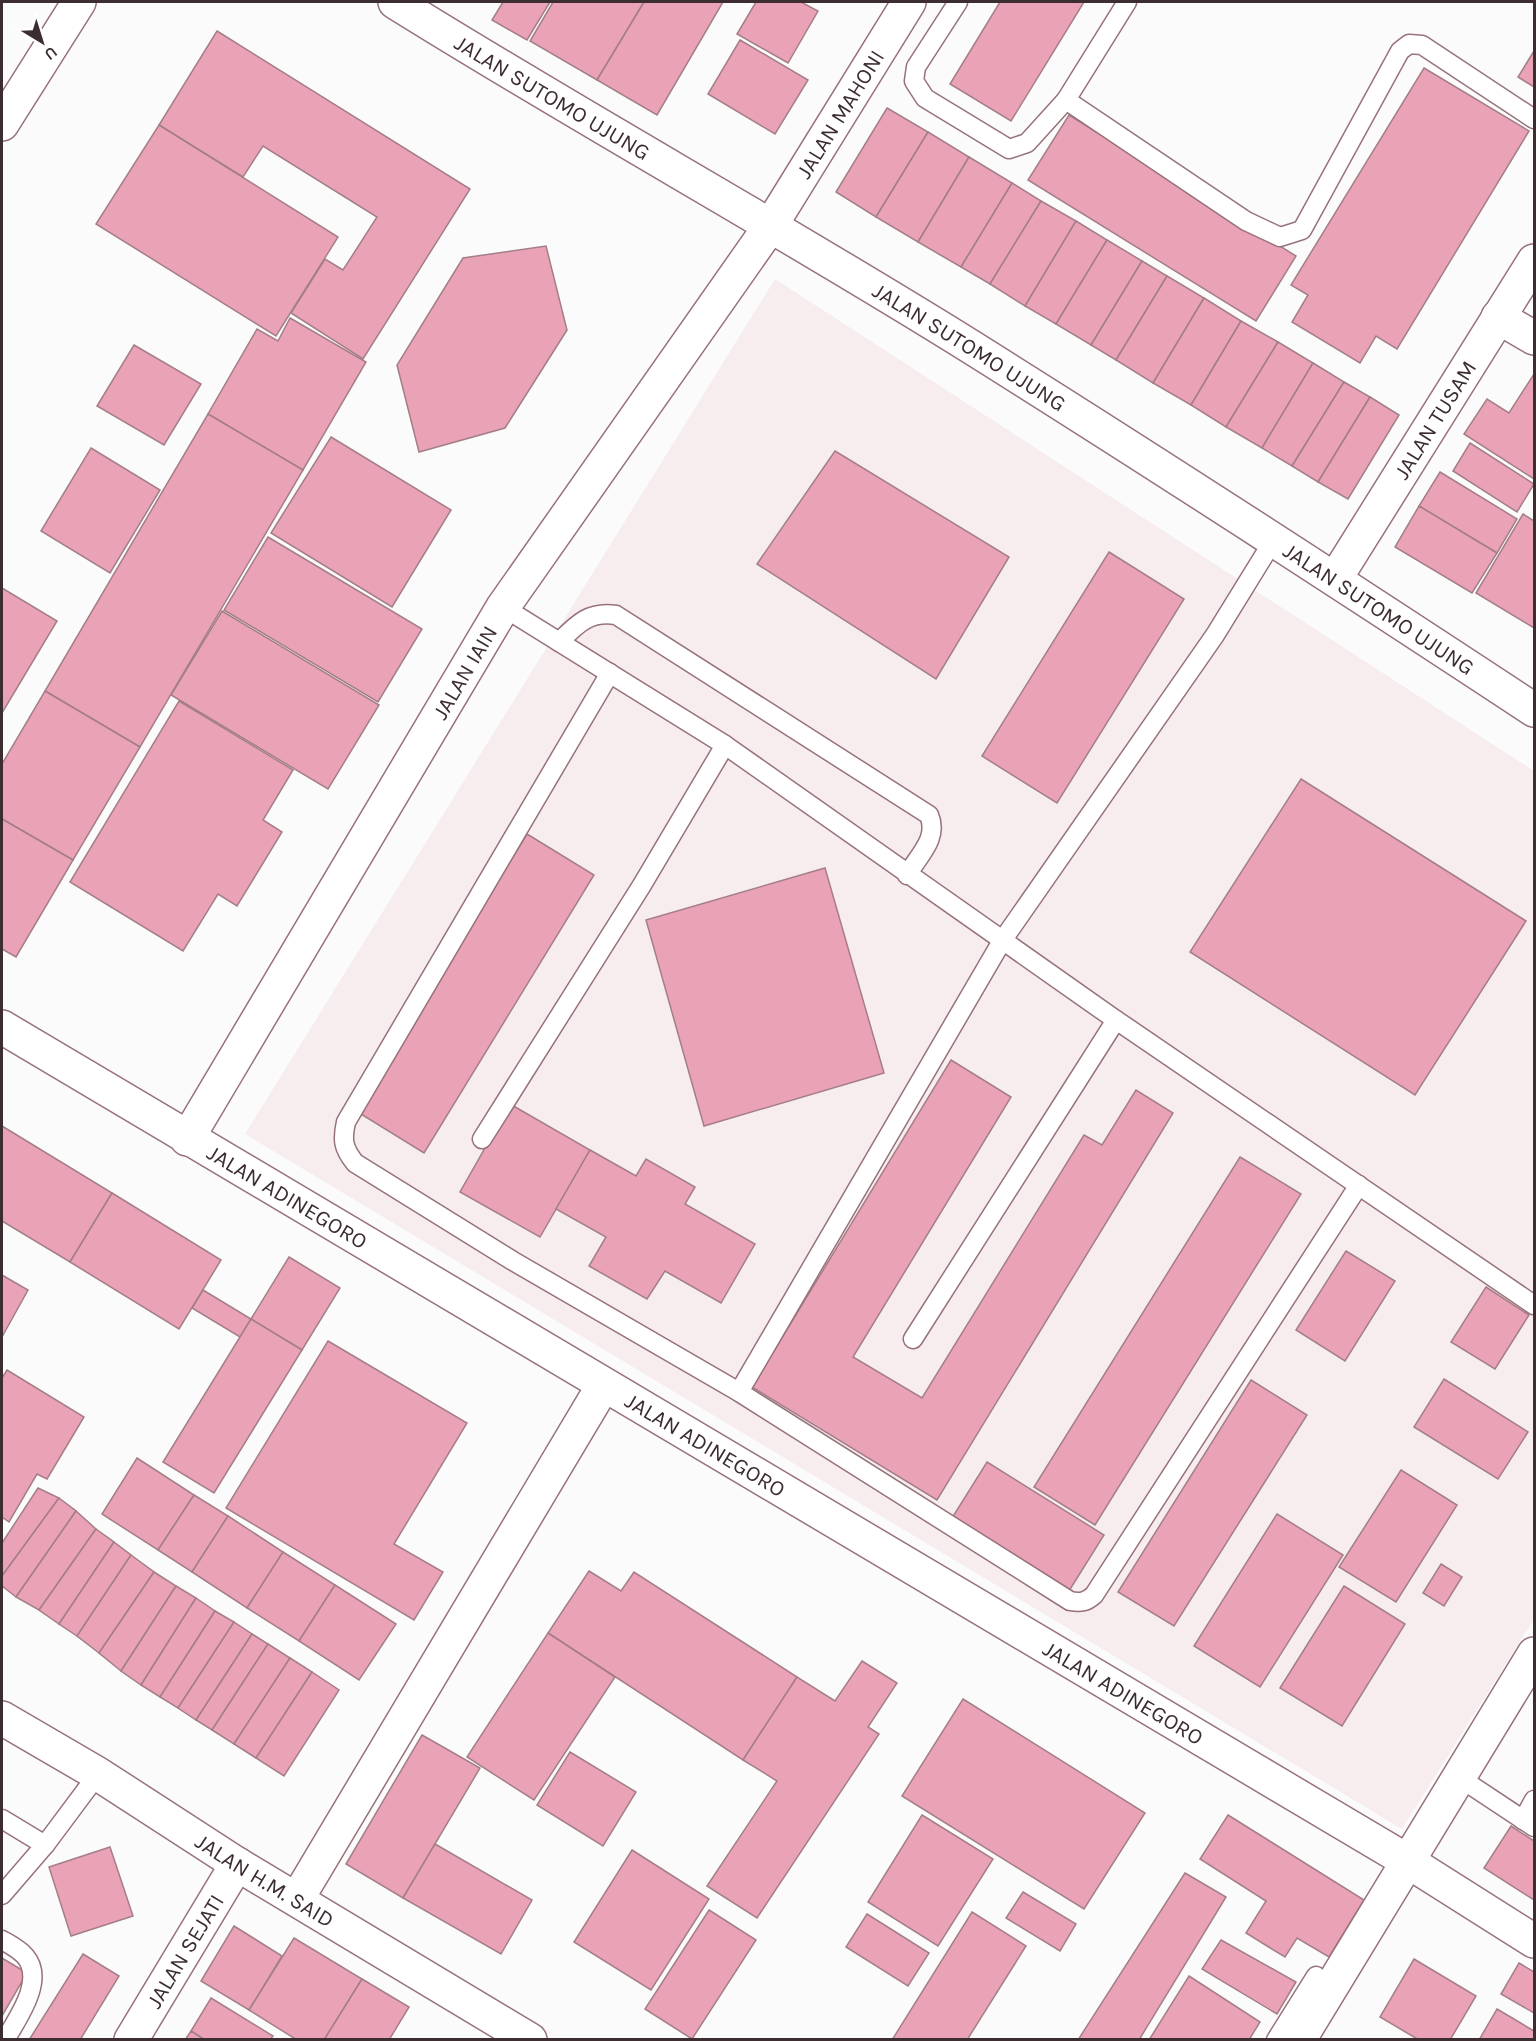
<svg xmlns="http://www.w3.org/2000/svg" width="1536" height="2041" font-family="Karla,sans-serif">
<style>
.built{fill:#f7edef}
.building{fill:#eaa3b6;stroke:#a47e87;stroke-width:1.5}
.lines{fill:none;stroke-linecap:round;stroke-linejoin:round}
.lane-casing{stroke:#97727b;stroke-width:21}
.street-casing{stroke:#97727b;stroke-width:36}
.secondary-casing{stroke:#97727b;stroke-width:36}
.primary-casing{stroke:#97727b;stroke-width:36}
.lane{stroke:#fff;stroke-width:18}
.street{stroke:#fff;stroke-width:33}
.secondary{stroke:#fff;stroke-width:33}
.primary{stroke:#fff;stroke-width:33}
.labels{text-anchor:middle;stroke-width:5;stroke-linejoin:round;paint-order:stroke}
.street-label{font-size:22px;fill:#3c2d30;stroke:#fff}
</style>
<rect width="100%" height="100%" fill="#fbfbfb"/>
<!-- built -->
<polygon class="built" points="775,279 1534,771 1534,1619 1402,1829 245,1134"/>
<!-- building -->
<g class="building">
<polygon points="503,2 550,2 527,40 492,20"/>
<polygon points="553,2 644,2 597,80 530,41"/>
<polygon points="644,2 723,2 657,115 597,80"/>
<polygon points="756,2 801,2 818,11 788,63 737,34"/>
<polygon points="1000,2 1084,2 1011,121 950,84"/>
<polygon points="217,31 470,189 363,359 291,313 325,259 343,270 377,217 263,146 243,177 159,125"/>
<polygon points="740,40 808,80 775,134 708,94"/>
<polygon points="1534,51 1534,87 1518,77"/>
<polygon points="1424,68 1529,131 1397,349 1376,336 1360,363 1292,322 1308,295 1291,285"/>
<polygon points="887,108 928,132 876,217 836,192"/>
<polygon points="1069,115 1296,256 1256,321 1028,180"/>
<polygon points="159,125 338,237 276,336 96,224"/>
<polygon points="928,132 969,157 918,242 876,217"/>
<polygon points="969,157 1012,183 961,267 918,242"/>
<polygon points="1012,183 1041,201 990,284 961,267"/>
<polygon points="1041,201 1076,221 1025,306 990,284"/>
<polygon points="1076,221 1107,240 1056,324 1025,306"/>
<polygon points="1107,240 1142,261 1091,345 1056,324"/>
<polygon points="546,246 567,330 505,428 419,452 397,365 463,258"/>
<polygon points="1142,261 1167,276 1116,360 1091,345"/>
<polygon points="1167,276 1204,298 1153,383 1116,360"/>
<polygon points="1204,298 1241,321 1191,405 1153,383"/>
<polygon points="290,318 366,362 303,470 208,414 257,329 278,341"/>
<polygon points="1241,321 1278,342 1226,427 1191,405"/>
<polygon points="1278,342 1313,363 1262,448 1226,427"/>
<polygon points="134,345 201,384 164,445 97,406"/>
<polygon points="1313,363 1344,382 1292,466 1262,448"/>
<polygon points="1534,374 1534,479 1464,434 1487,399 1509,413"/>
<polygon points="1344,382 1370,397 1318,482 1292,466"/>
<polygon points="1370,397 1399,415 1348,499 1318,482"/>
<polygon points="208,414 303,470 140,747 45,691"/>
<polygon points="331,437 451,510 392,607 271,533"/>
<polygon points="1470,443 1534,484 1517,512 1453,471"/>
<polygon points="91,448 160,490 110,573 41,531"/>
<polygon points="835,451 1009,557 936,679 757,564"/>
<polygon points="1440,472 1517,519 1497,553 1419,506"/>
<polygon points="1419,506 1497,553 1472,593 1395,547"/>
<polygon points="1523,514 1534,521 1534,628 1476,593"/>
<polygon points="268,537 422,629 378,702 224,610"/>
<polygon points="1109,552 1184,599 1057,803 982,756"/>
<polygon points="2,588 57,621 2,713"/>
<polygon points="222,611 379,705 328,789 171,695"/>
<polygon points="45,691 140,747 73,860 2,819 2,764"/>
<polygon points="179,701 293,770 263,820 282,832 237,906 218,894 183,951 70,882"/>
<polygon points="1301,779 1526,921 1415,1095 1190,952"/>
<polygon points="2,819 73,860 16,957 2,949"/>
<polygon points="527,834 594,875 424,1153 356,1111"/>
<polygon points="825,868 884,1073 704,1126 646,920"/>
<polygon points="951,1060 1011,1097 853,1357 922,1398 1084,1135 1102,1145 1136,1090 1173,1113 937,1500 752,1387"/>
<polygon points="510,1104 590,1150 540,1237 460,1192"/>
<polygon points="2,1126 112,1193 70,1262 2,1221"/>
<polygon points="590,1150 636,1176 646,1159 695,1187 685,1204 755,1244 721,1303 665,1271 647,1299 589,1266 606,1237 556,1209"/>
<polygon points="1240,1157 1301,1194 1095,1525 1034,1487"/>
<polygon points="112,1193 221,1260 179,1329 70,1262"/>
<polygon points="1346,1251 1395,1281 1345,1361 1296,1330"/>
<polygon points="289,1257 340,1288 302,1350 251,1319"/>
<polygon points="2,1275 28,1290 2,1337"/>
<polygon points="1486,1287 1529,1315 1495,1369 1451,1342"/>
<polygon points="203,1290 251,1319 240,1337 192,1308"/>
<polygon points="251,1319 302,1350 214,1493 163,1462"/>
<polygon points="328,1341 467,1423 394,1544 443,1572 414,1620 226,1508"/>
<polygon points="7,1370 84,1417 47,1479 37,1474 9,1522 2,1517 2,1378"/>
<polygon points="1444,1379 1528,1432 1498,1479 1414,1427"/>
<polygon points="1251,1380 1307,1415 1174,1626 1118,1592"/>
<polygon points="137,1458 194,1495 158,1550 102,1514"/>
<polygon points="987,1462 1104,1535 1069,1591 952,1518"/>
<polygon points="1401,1470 1457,1505 1396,1602 1339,1567"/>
<polygon points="38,1488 59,1498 2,1576 2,1543"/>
<polygon points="194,1495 228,1516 192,1572 158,1550"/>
<polygon points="59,1498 76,1511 16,1597 2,1586 2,1576"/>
<polygon points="76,1511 96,1529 39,1610 16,1597"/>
<polygon points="1277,1514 1343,1555 1260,1687 1194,1646"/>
<polygon points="228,1516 283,1552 247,1608 192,1572"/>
<polygon points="96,1529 114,1542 59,1624 39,1610"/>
<polygon points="114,1542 131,1555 77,1636 59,1624"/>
<polygon points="283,1552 335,1585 299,1641 247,1608"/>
<polygon points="131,1555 154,1572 99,1653 77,1636"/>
<polygon points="1441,1564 1462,1577 1444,1606 1423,1593"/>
<polygon points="589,1571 621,1591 634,1572 797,1677 743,1760 548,1633"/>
<polygon points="154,1572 176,1586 121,1671 99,1653"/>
<polygon points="335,1585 396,1624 359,1680 299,1641"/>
<polygon points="176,1586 196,1598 141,1685 121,1671"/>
<polygon points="1344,1586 1405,1624 1342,1726 1280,1688"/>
<polygon points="196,1598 215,1611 160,1697 141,1685"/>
<polygon points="215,1611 234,1622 178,1708 160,1697"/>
<polygon points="234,1622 252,1634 196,1720 178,1708"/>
<polygon points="548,1633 615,1677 534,1800 467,1757"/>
<polygon points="252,1634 268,1644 212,1730 196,1720"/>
<polygon points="268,1644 290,1658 234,1744 212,1730"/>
<polygon points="290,1658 312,1672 256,1758 234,1744"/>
<polygon points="862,1661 897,1683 868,1727 879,1734 757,1918 707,1886 777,1781 743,1760 797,1677 835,1701"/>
<polygon points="312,1672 339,1690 284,1776 256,1758"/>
<polygon points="963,1699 1145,1813 1084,1909 902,1796"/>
<polygon points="422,1735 480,1768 403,1898 346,1864"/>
<polygon points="570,1752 636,1792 603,1846 537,1805"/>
<polygon points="922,1815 993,1859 938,1946 868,1902"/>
<polygon points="1228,1815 1364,1900 1329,1957 1297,1938 1285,1957 1246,1933 1266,1901 1200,1859"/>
<polygon points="1511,1826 1534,1841 1534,1900 1484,1868"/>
<polygon points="435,1844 532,1900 501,1954 403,1898"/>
<polygon points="110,1847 133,1916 71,1936 49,1867"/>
<polygon points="632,1850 709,1899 651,1990 574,1942"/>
<polygon points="1185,1873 1226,1897 1139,2040 1078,2040"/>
<polygon points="1023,1892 1076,1924 1060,1951 1006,1918"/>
<polygon points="709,1910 756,1940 692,2039 645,2009"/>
<polygon points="972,1912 1026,1946 967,2040 892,2040"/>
<polygon points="867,1914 929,1953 908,1986 846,1947"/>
<polygon points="234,1926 282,1956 249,2010 201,1981"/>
<polygon points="294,1938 362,1979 324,2040 297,2040 249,2010"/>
<polygon points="1221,1940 1296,1982 1277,2014 1202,1969"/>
<polygon points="83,1954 119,1976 80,2040 29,2040"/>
<polygon points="2,1958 27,1973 2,2016"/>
<polygon points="1414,1959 1476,1996 1450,2040 1419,2040 1380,2017"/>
<polygon points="1519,1963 1534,1972 1534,2013 1501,1994"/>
<polygon points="1189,1976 1260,2022 1249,2040 1149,2040"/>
<polygon points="362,1979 409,2007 389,2040 324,2040"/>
<polygon points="211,1998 273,2036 270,2040 205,2040 191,2031"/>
<polygon points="1497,2009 1534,2031 1534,2040 1479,2040"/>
<polygon points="191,2031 205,2040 185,2040"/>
</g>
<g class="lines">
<!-- lane casing -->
<g class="lane-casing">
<g id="lane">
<polyline points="958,2 916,67 914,81 925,98 1009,149 1027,143 1066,100"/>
<polyline points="1127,2 1066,100 1246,221 1280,237 1302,230 1400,51 1409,44 1422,45 1534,119"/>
<polyline points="503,607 725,745 1116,1020 1534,1305"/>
<path d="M559 642C577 624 589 611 616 615L929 815C939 838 919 855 907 875"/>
<path d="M610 673 346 1122C342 1140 343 1148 355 1163L513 1261 739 1392 1070 1601C1081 1603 1086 1602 1094 1595L1359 1185"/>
<polyline points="482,1139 642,885 725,745"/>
<polyline points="913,1339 1116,1020"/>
<polyline points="739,1392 1002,941 1215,635 1273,541"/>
<polyline points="1460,1778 1534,1827"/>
<polyline points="2,1819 45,1845"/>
<polyline points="1523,1820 1534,1800"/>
<polyline points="2,1895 45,1845 98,1774"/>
<path d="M2 1940C9 1944 19 1949 25 1956 46 1980 17 2019 5 2040"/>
<polyline points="1276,2040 1316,1976"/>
</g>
</g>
<!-- street casing -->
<g class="street-casing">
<g id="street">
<polyline points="1498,317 1534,338"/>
<path id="s1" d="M1335 579 1534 261"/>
<path id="s2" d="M2 1027 1409 1862 1534 1941"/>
<path id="s3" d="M187 1139 503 607 771 225 909 2"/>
<polyline points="297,1899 603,1386"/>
<path id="s4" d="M131 2040 237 1864"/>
<polyline points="1299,2040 1534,1654"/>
</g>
</g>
<!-- secondary casing -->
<g class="secondary-casing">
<g id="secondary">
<path id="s5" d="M395 2C584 120 779 227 968 345 1158 464 1347 587 1534 710"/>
<path id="s6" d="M2 1718 98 1774 237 1864 530 2040"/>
</g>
</g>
<!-- primary casing -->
<g class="primary-casing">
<polyline id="primary" points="2,124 79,2"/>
</g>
<!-- lane -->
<use href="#lane" class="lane"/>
<!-- street -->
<use href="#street" class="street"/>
<!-- secondary -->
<use href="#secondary" class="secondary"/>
<!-- primary -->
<use href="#primary" class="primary"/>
</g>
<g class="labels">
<!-- street labels -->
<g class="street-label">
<text dy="8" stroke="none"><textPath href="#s5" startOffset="184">JALAN SUTOMO UJUNG</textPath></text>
<text dy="8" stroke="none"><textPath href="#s3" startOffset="1216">JALAN MAHONI</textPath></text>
<text dy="8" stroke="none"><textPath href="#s5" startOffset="670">JALAN SUTOMO UJUNG</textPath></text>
<text dy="8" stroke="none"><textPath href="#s1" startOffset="188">JALAN TUSAM</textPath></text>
<text dy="8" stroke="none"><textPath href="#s5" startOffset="1156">JALAN SUTOMO UJUNG</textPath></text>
<text dy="8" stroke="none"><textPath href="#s3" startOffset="543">JALAN IAIN</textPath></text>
<text dy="8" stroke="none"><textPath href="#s2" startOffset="332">JALAN ADINEGORO</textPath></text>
<text dy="8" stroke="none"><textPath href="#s2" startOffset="818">JALAN ADINEGORO</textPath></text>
<text dy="8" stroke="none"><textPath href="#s2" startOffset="1304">JALAN ADINEGORO</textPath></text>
<text dy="8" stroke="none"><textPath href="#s6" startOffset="309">JALAN H.M. SAID</textPath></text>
<text dy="8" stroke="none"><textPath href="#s4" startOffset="104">JALAN SEJATI</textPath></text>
</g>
</g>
<!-- border -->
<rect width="1536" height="2041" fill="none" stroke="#3c2d30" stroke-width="6"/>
<!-- north arrow -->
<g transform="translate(42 42) rotate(142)" stroke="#ffffff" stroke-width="4.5" paint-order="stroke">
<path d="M0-4.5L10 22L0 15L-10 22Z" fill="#3c2d30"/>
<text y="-9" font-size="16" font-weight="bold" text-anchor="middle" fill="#3c2d30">U</text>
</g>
</svg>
